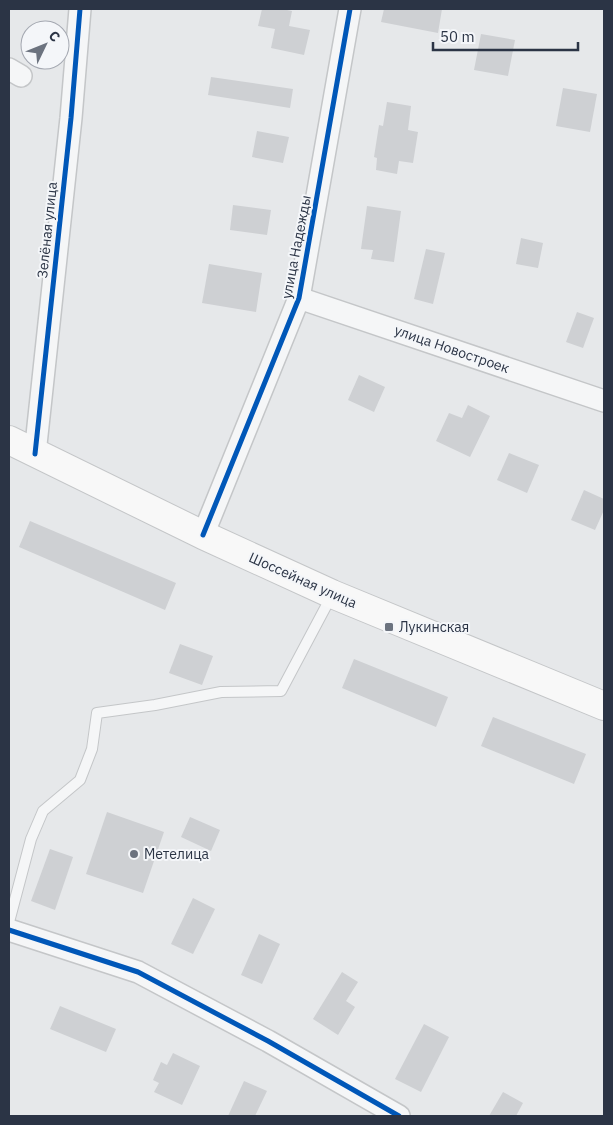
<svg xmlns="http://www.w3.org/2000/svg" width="613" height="1125" font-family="'IBM Plex Sans',sans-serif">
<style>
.building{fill:#ced0d3}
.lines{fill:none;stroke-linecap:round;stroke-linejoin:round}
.lane-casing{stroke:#c4c6c8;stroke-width:12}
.street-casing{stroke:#c4c6c8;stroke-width:24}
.secondary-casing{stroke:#c4c6c8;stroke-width:30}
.lane{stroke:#f5f6f7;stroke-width:10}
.street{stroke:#f5f6f7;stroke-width:21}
.secondary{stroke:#f8f8f8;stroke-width:28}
.cycleway-casing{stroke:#f4f6f9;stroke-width:8}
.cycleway{stroke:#0057b8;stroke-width:5}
.poi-dot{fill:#6c737f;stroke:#f4f6f9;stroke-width:2}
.labels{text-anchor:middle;stroke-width:4;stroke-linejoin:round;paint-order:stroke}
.street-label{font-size:14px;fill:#2b3445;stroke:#f4f6f9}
.poi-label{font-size:14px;fill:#2b3445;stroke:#f4f6f9;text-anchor:start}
</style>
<rect width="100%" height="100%" fill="#e6e8ea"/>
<!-- building -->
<g class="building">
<polygon points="262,9 282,9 292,11 289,26 310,30 304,55 271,48 275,29 258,26"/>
<polygon points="384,9 442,9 438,33 381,22"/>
<polygon points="481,34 515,40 508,76 474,70"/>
<polygon points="211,77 293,89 290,108 208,95"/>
<polygon points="563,88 597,94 590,132 556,126"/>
<polygon points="387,102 411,106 408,130 418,132 413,163 399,161 397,174 376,170 377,158 374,157 379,125 383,126"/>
<polygon points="257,131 289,137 283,163 252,157"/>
<polygon points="233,205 271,210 267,235 230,230"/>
<polygon points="367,206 401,211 394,262 371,259 373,250 361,249"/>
<polygon points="521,238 543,243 538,268 516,264"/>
<polygon points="426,249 445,253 433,304 414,299"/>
<polygon points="209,264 262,273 256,312 202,303"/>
<polygon points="577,312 594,318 583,348 566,342"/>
<polygon points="359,375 385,387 374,412 348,400"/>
<polygon points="468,405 490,416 470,457 436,441 449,413 462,418"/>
<polygon points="509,453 539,465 527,493 497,480"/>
<polygon points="584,490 604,499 604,510 595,530 571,520"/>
<polygon points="30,521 176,583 165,610 19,547"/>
<polygon points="180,644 213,656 202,685 169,673"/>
<polygon points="354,659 448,697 436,727 342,688"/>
<polygon points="493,717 586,754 574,784 481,746"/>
<polygon points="107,812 164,832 143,893 86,874"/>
<polygon points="190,817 220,830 211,851 181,837"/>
<polygon points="50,849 73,857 55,910 31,901"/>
<polygon points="193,898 215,909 193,954 171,944"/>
<polygon points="259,934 280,944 262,984 241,975"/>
<polygon points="342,972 358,982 346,1001 355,1007 338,1035 313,1019"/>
<polygon points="60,1006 116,1029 106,1052 50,1029"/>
<polygon points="424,1024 449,1037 421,1092 395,1079"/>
<polygon points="173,1053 200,1066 182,1105 154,1092 159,1083 153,1080 161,1062 167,1065"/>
<polygon points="244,1081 267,1091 255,1116 228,1116"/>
<polygon points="503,1092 523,1103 516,1116 489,1116"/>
</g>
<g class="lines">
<!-- lane casing -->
<g class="lane-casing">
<polyline id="lane" points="9,922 31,839 43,811 80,780 92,749 97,713 155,705 221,692 281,691 332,595"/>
</g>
<!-- street casing -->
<g class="street-casing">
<g id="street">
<polyline points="9,69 21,76"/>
<polyline points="299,298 604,401"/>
<polyline points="35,454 71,118 80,9"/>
<polyline points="203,535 299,298 350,9"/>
<polyline points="9,930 138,972 268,1041 399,1116"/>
</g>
</g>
<!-- secondary casing -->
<g class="secondary-casing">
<polyline id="secondary" points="9,440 203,535 332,594 604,706"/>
</g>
<!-- lane -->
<use href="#lane" class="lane"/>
<!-- street -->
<use href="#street" class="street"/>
<!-- secondary -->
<use href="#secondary" class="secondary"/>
<!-- cycleway casing -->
<g class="cycleway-casing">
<g id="cycleway">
<polyline points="35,454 71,118 80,9"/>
<polyline points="203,535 299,298 350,9"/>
<polyline points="9,930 138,972 268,1041 399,1116"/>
</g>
</g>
<!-- cycleway -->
<use href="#cycleway" class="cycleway"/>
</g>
<!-- markers -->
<g class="poi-dot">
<rect x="384" y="622" width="10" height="10" rx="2.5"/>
<circle cx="134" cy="854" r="5"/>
</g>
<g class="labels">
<!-- street labels -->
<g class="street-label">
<text transform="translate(47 230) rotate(-84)" y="5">Зелёная улица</text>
<text transform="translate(296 247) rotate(-79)" y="5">улица Надежды</text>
<text transform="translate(452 349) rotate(19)" y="5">улица Новостроек</text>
<text transform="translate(303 580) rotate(24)" y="5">Шоссейная улица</text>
</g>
<!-- poi labels -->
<g class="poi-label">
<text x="399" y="632">Лукинская</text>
<text x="144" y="859">Метелица</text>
</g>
</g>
<!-- border -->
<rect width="613" height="1125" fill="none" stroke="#2b3445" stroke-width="20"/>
<!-- north arrow -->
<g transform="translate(45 45) rotate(47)"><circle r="24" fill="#f4f6f9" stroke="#a4a8b1"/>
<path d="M0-4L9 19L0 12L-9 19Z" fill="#6c737f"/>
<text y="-8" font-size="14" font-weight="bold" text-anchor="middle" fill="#2b3445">С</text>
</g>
<!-- scale -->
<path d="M433 42v8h145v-8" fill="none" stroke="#2b3445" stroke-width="2.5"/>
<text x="440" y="42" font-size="15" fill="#2b3445" stroke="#f4f6f9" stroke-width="4" paint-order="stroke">50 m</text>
</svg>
